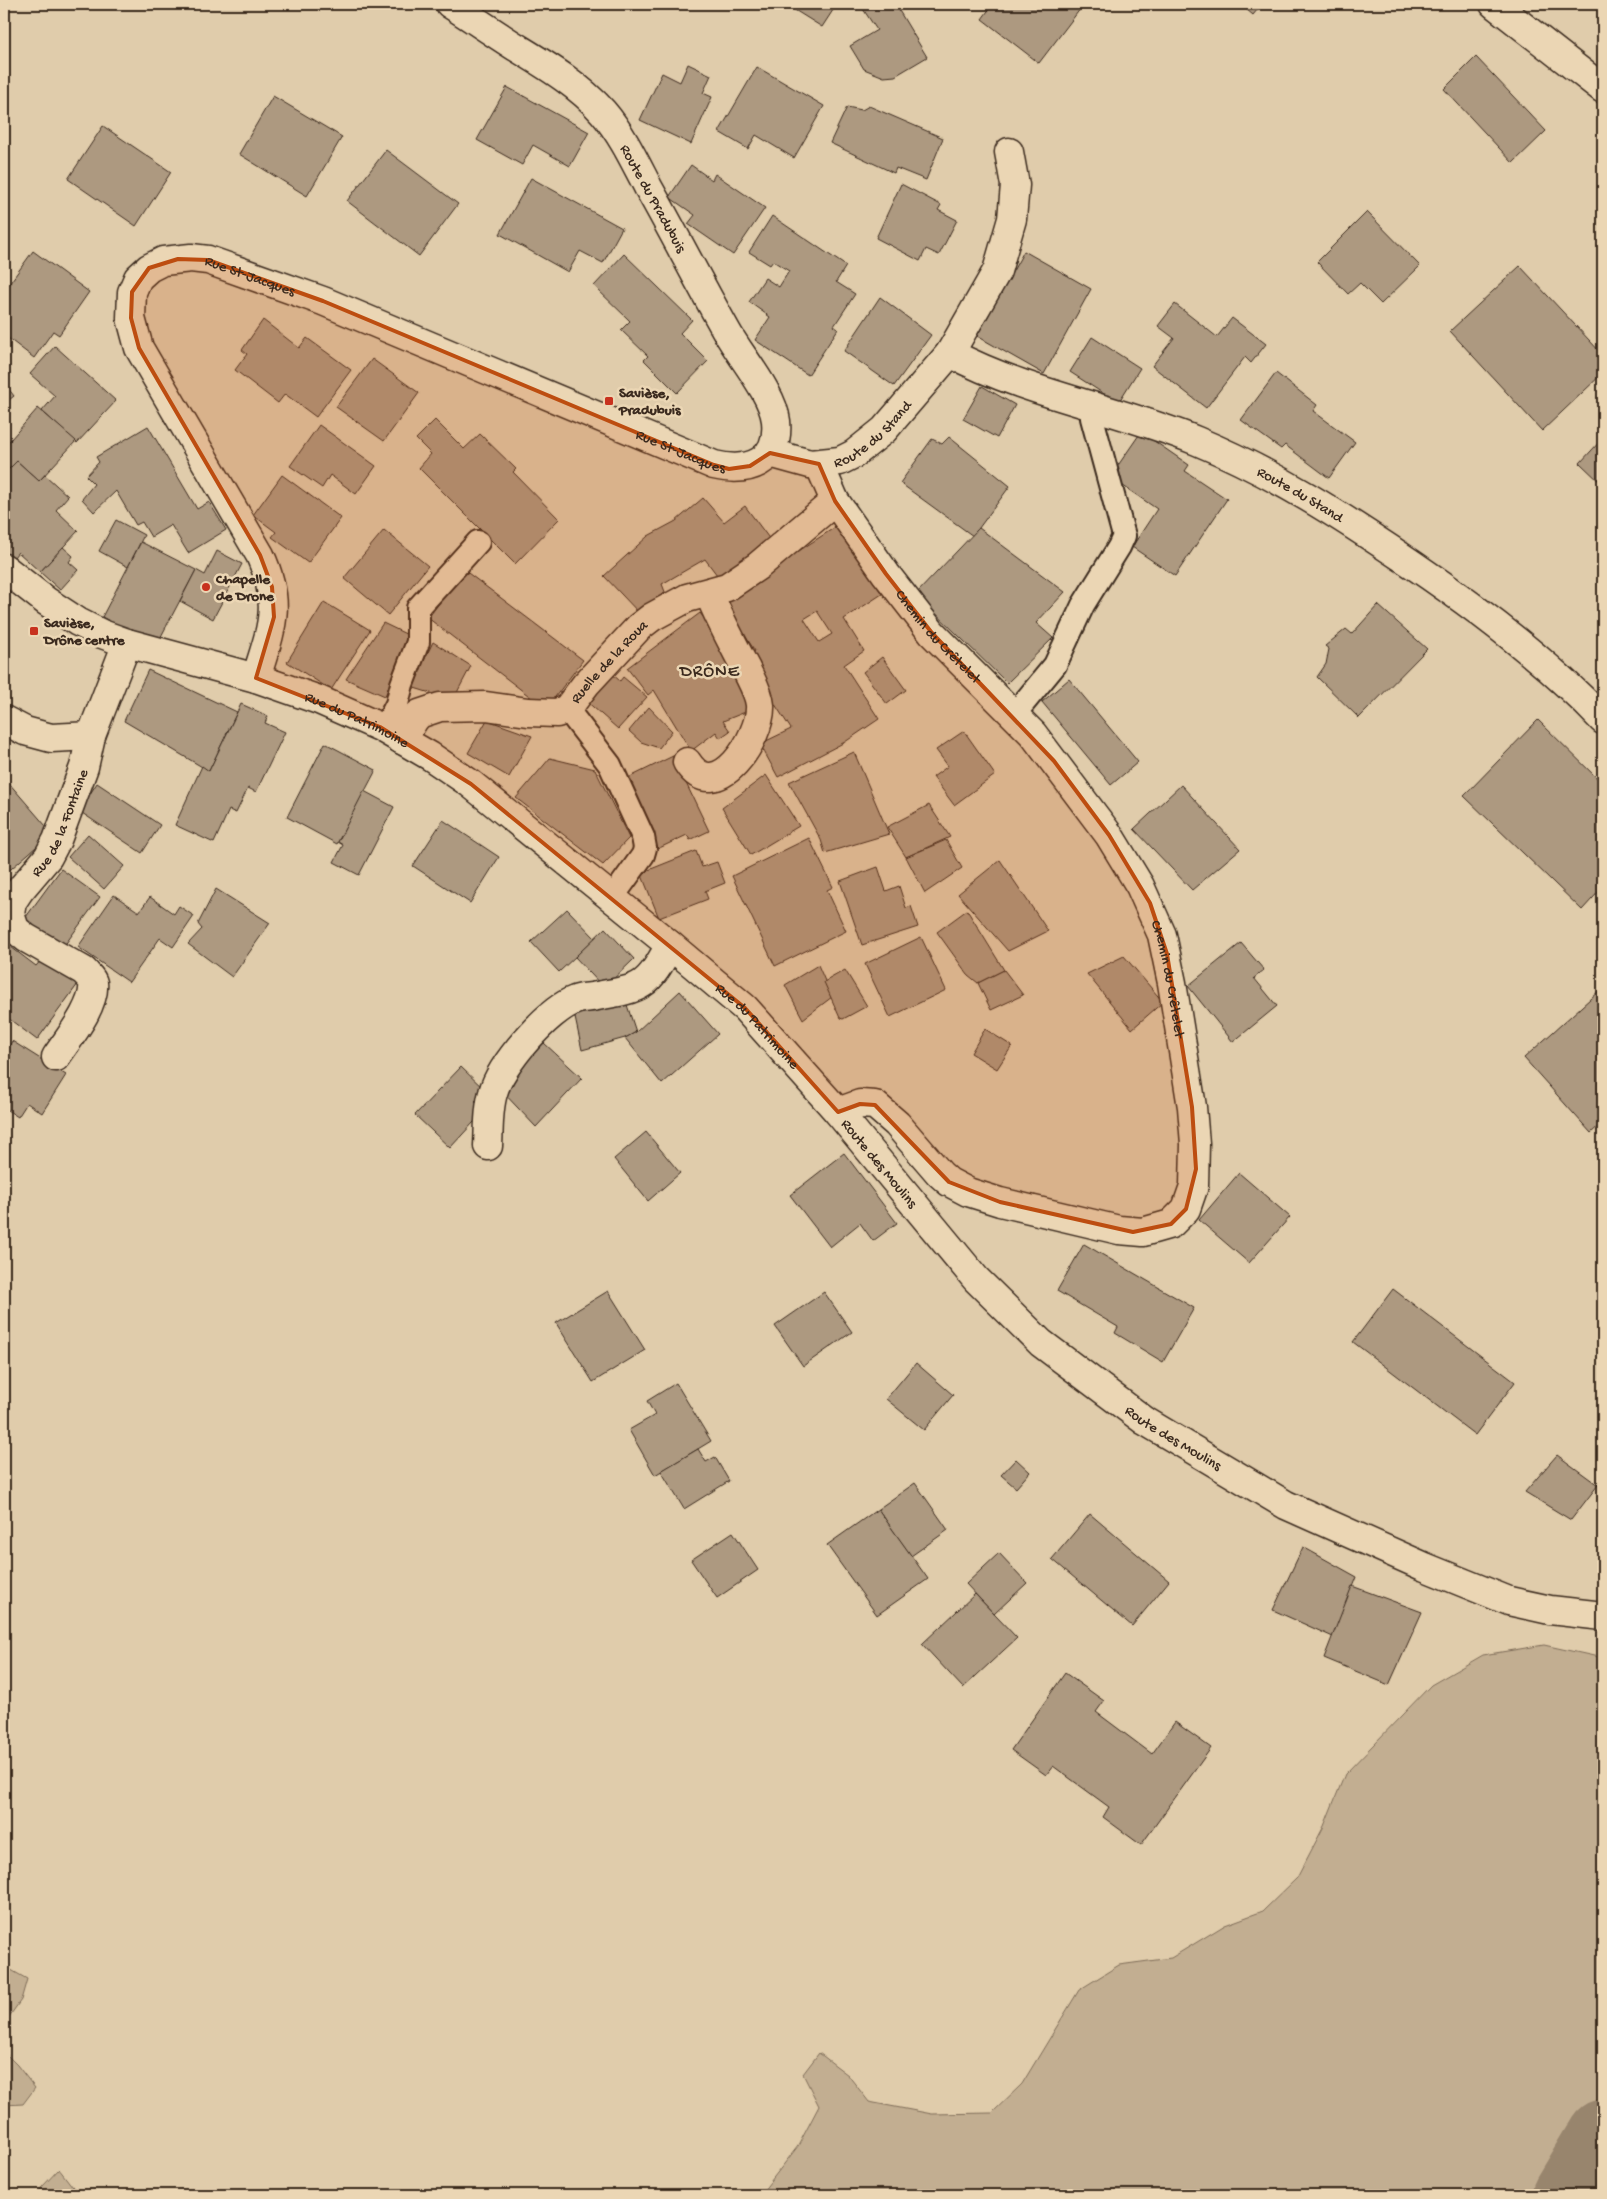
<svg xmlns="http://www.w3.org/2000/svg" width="1607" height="2199" font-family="'Gochi Hand',sans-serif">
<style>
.green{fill:#c2ae91;stroke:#7e6c58}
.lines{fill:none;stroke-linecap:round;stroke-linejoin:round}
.river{stroke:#98856d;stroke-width:71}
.building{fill:#ad9980;stroke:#3b2a1e;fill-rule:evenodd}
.service-casing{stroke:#3b2a1e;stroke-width:26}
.minor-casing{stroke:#3b2a1e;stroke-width:31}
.tertiary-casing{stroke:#3b2a1e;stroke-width:31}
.service{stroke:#ebd6b4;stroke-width:22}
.minor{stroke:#ebd6b4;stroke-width:28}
.tertiary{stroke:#ebd6b4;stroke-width:28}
.marked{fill:#bd4d10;fill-opacity:0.2;stroke:#bd4d10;stroke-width:4;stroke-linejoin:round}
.poi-dot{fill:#c8321e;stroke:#ebd6b4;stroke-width:2}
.labels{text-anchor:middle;stroke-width:5;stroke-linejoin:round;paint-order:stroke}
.street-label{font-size:15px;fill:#3b2a1e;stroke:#ebd6b4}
.poi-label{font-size:15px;font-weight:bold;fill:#3b2a1e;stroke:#ebd6b4;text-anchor:start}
.quarter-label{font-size:18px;letter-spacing:1px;fill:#3b2a1e;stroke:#ebd6b4}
</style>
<rect width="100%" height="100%" fill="#e0ccab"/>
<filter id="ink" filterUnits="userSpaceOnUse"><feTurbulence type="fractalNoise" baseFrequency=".02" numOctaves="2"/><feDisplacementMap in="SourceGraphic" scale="10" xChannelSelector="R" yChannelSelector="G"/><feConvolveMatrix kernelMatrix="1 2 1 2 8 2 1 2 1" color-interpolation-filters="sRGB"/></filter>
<g filter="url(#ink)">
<!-- green -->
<g class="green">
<polygon points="1544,1645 1603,1658 1603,2195 760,2195 798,2146 819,2106 803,2074 819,2053 848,2075 869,2102 932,2114 992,2113 1022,2084 1079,1990 1119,1965 1171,1958 1225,1925 1263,1911 1297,1878 1324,1826 1345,1774 1431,1685 1483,1655"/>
<polygon points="4,1966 27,1979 21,2000 4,2024"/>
<polygon points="4,2052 17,2065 35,2088 23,2104 4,2105"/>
<polygon points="59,2169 79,2195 37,2195 42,2187"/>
</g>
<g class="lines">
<!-- river -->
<polyline class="river" points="1567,2195 1603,2135"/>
</g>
<!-- building -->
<g class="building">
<polygon points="785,4 837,4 822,27"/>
<polygon points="865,4 895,4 927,57 895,76 884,77 864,69 850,46 877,30 861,6"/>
<polygon points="993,4 1084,4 1039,63 982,19"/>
<polygon points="1240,4 1262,4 1253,15"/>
<polygon points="1476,57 1546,131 1513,163 1444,89"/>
<polygon points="688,64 711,75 703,93 712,97 691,144 640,120 662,73 680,82"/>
<polygon points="757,67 824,106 794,158 756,135 748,149 719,132"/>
<polygon points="507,87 589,132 570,166 533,145 522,165 477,140"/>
<polygon points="273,96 342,137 307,196 239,154"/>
<polygon points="869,106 943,138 926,180 896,168 894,173 830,143 847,107 862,110"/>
<polygon points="103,126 171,172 136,226 68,179"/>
<polygon points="386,150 458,204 419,256 347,201"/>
<polygon points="691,165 712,180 715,174 765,208 733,255 688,224 695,215 669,197"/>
<polygon points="531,178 622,228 603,263 580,251 568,272 500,234"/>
<polygon points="901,184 941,205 938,210 957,220 939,255 926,249 920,261 876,238"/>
<polygon points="1367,212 1420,266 1381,304 1360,283 1348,294 1317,262"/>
<polygon points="772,216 846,266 836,282 855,294 834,326 838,329 808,375 755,340 770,317 749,302 765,278 779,287 789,271 773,261 770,265 749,252"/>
<polygon points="33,251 89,292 59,335 53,331 34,358 4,335 4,291"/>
<polygon points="1024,251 1091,289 1044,374 977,336"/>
<polygon points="624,254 692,320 680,333 708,361 677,393 644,360 648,356 621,330 630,321 594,286"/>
<polygon points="1520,266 1603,355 1603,373 1542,431 1450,331"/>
<polygon points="880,297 931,335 894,386 844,351"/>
<polygon points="1175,304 1217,337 1232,318 1266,344 1251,363 1245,357 1206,408 1152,366 1174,338 1158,326"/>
<polygon points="263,320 299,348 307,338 351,370 316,417 285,394 278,403 235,370 247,354 242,350"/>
<polygon points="1092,337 1140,368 1118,403 1070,372"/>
<polygon points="55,346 116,401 77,443 42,411 55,396 30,374"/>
<polygon points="372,359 419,393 384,441 336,407"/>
<polygon points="1276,373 1317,405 1313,411 1355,442 1329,478 1285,445 1281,449 1241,420"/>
<polygon points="4,383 14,396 4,404"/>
<polygon points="982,386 1015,405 997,438 963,419"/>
<polygon points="38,408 76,441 39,481 17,461 9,469 4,464 4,447"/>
<polygon points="435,420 464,449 480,434 516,469 513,472 559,519 515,564 419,468 431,454 416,439"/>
<polygon points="319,425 376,466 356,494 330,475 322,488 290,466"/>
<polygon points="148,426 197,509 209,502 226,530 188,553 171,525 151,537 142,522 136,525 116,491 94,512 82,499 94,484 86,476 99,462 96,457"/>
<polygon points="1141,432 1189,465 1185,471 1227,499 1175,576 1132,547 1157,509 1110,477"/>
<polygon points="949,437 1010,486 973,536 900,483 932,439 942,444"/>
<polygon points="1603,438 1603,485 1580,463"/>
<polygon points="17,461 39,481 45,475 68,496 56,510 78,531 40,572 18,552 10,562 4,557 4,464 9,469"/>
<polygon points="282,475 341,518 308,563 272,537 276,532 253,515"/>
<polygon points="703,498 724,522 745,506 771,541 720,579 705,559 662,584 667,597 640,614 604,576 648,536 676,521"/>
<polygon points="116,520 144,535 128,567 99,551"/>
<path d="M837 526 882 594 844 619 864 651 844 665 879 719 845 742 778 777 760 744 791 729 745 658 755 651 722 601ZM817 611 832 634 819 642 804 619Z"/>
<polygon points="979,528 1065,592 1036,623 1053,638 1007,683 916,594"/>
<polygon points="384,530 428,566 388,615 344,578"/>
<polygon points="141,542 196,570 156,646 102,617"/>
<polygon points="63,547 73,556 69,562 78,570 60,590 40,572"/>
<polygon points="217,551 242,564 213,619 180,601 196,570 205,575"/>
<polygon points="464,570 583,660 546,709 428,618"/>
<polygon points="324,602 370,630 331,690 287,662"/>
<polygon points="1378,605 1427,649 1359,718 1317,677 1326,664 1329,649 1325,646 1346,629 1352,634"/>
<polygon points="700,613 721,640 753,709 723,721 730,731 720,738 716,732 691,751 654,690 648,695 627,668"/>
<polygon points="383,623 410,636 385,696 346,679"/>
<polygon points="433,642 471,666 453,700 411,687"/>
<polygon points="882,657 906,690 887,704 863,672"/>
<polygon points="148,670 237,712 209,771 124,721"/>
<polygon points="610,672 620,681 623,677 647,697 618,729 585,700"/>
<polygon points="1069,679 1138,762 1111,785 1042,702"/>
<polygon points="241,704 268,716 265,723 285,732 256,792 248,788 236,813 229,810 214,843 175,825 202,766 209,771"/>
<polygon points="649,707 672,731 659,748 641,742 629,731"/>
<polygon points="487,720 532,736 509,777 468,753"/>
<polygon points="1538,720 1603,784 1603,887 1582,910 1464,796"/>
<polygon points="964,731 995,775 954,805 933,777 948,766 936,750"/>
<polygon points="325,743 376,770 337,844 287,817"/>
<polygon points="854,752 889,834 825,853 821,840 789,782"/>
<polygon points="673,756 709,831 690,840 687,835 653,851 620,782"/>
<polygon points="550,758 595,769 629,838 603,865 516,798"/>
<polygon points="766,775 799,826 751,855 722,808"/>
<polygon points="8,782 52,833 4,875 4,785"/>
<polygon points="97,783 160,825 142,853 79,811"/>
<polygon points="1181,785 1240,849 1192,890 1134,829"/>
<polygon points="364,791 394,807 359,875 334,862 343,845 338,842"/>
<polygon points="929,805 950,837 906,857 887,827"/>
<polygon points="443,820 499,857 470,903 413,866"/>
<polygon points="88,834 124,866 104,889 68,857"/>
<polygon points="809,838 833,887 827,890 846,931 775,966 732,876"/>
<polygon points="946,840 962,868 925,893 906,857"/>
<polygon points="696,851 702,867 717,862 725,883 705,891 708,899 659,918 641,873"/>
<polygon points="1000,860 1048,931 1008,951 958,894"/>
<polygon points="878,867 886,891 899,886 906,908 911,906 918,927 862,945 840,881"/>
<polygon points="61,869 100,897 61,950 23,921"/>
<polygon points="216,889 270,923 232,977 188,944 202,929 198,924"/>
<polygon points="114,895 139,912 150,897 174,914 179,906 194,916 173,947 160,938 129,982 78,947"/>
<polygon points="567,909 595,938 559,972 531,942"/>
<polygon points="967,910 1004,970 978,983 968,975 937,932"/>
<polygon points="605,928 634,959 604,988 575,957"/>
<polygon points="921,937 946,990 890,1017 865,964"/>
<polygon points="1241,943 1264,970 1254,978 1277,1006 1233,1042 1188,986"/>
<polygon points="7,944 36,966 42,959 78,984 37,1040 4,1015 4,949"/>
<polygon points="1124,956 1163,1002 1132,1029 1087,974"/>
<polygon points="818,965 832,997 803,1019 785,985"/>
<polygon points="845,970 867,1006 843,1019 840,1018 824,982"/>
<polygon points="1004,970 1023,995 991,1010 978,983"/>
<polygon points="1600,990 1603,994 1603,1122 1591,1133 1524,1058"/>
<polygon points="680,991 718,1034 662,1084 625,1038 636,1032"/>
<polygon points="625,999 636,1032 625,1038 582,1050 574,1013"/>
<polygon points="985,1029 1012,1046 997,1069 971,1053"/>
<polygon points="12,1041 66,1075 42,1113 27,1103 18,1117 4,1108 4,1055"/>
<polygon points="544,1043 582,1078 536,1127 500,1089"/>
<polygon points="461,1067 486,1091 475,1101 485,1110 450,1148 415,1115"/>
<polygon points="646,1132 680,1173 648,1201 614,1159"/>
<polygon points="844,1153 897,1223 873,1241 860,1223 830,1247 790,1195"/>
<polygon points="1239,1173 1290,1217 1249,1263 1199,1220"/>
<polygon points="1084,1244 1194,1308 1163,1362 1115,1333 1118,1327 1057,1291"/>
<polygon points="1393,1289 1515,1382 1475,1435 1353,1342"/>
<polygon points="608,1291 645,1350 593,1382 556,1323"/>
<polygon points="824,1292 852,1332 803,1366 775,1326"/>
<polygon points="916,1363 953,1395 924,1430 886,1399"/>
<polygon points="676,1383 711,1441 655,1475 629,1430 655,1415 647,1401"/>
<polygon points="698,1449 706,1462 715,1457 729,1481 684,1509 661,1471"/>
<polygon points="1557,1455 1598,1485 1571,1520 1525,1492"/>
<polygon points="1016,1459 1030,1472 1016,1488 1001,1475"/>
<polygon points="915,1483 948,1530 911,1556 878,1509"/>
<polygon points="878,1509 928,1579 877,1615 827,1545"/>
<polygon points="1090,1514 1169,1581 1132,1626 1052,1559"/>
<polygon points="733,1532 758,1570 717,1598 691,1560"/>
<polygon points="1303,1547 1357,1577 1333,1637 1273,1610"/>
<polygon points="999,1553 1027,1583 994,1614 966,1584"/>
<polygon points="1352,1586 1422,1612 1389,1685 1324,1658"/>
<polygon points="975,1594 1017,1638 963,1688 922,1644"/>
<polygon points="1065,1673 1104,1701 1096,1712 1152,1754 1175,1722 1211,1748 1141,1845 1103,1817 1109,1807 1053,1766 1046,1775 1011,1750"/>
</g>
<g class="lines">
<!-- service casing -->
<g class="service-casing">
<g id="service">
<polyline points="567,709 610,765 643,837 645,848 643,855 612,898"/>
<polyline points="1013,716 1055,665 1083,605 1119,547 1124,536 1092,418 1091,404"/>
<polyline points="384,729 397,704 402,684 418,642 418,608 478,542"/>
</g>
</g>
<!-- minor casing -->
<g class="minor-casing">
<g id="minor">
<path id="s1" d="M950 353C1027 394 1116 408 1197 441 1276 474 1341 516 1412 564 1480 610 1546 660 1603 720"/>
<path id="s2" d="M770 453 810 464 840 461 854 454 884 430 950 353 997 271 1012 219 1015 185 1009 152"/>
<path id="s3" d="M819 464 835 501 886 574 932 633 1033 734 1109 835 1140 886 1162 935 1172 983 1192 1107 1195 1144 1194 1186 1186 1209 1171 1224 1143 1232 1119 1230 1000 1202 968 1192 949 1182 940 1174 897 1124 875 1105 860 1104 838 1112"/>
<polyline points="4,720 25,731 51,738 91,736"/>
<path id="s4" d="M402 740 414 720 419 714 440 707 486 706 528 712 557 713 567 709 586 684 639 627 652 617 687 598 727 587 758 566 835 501"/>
<path d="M687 762C716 808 762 737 760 705 759 693 751 680 746 669 733 644 719 619 709 593"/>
<path id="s5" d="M56 1057C68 1039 96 1005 93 983 92 978 87 975 84 971L26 938 15 929 10 914 12 902 20 890 48 857 57 840 84 767 91 736 127 643"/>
<path d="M488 1146C489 1129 488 1109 493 1093 500 1065 548 1010 575 1000 582 997 590 998 597 996 644 988 647 987 670 945"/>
</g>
</g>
<!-- tertiary casing -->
<g class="tertiary-casing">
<g id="tertiary">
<polyline points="1494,4 1603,89"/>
<path id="s6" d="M4 568 46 601 78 622 102 634 127 643 256 678 319 700 380 727 430 756 471 784 670 945 745 1008 838 1112 976 1279 1041 1343 1145 1421 1286 1505 1425 1567 1509 1601 1550 1610 1603 1616"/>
<path id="s7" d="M256 678C271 629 283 605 260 555L139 348 131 318 132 292 138 278 149 268 163 261 191 258 208 260 323 301 714 465C748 473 780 463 776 421 773 394 741 357 727 332 700 284 675 235 648 187 635 162 622 134 603 112 579 85 547 66 516 47 494 33 472 18 450 4"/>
</g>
</g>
<!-- service -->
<use href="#service" class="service"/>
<!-- minor -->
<use href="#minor" class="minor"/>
<!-- tertiary -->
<use href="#tertiary" class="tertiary"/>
</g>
</g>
<!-- marked area -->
<path class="marked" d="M178 259 208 260 323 301 714 465 729 469 750 466 770 453 819 464 835 501 886 574 932 633 1054 761 1109 835 1150 903 1167 954 1192 1107 1196 1169 1186 1209 1171 1224 1133 1232 1000 1202 949 1182 875 1105 860 1104 838 1112 745 1008 471 784 380 727 256 678 274 617 272 587 260 555 139 348 131 318 132 292 149 268Z"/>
<!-- markers -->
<g class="poi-dot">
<rect x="604" y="396" width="10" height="10" rx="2.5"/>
<circle cx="206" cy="587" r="5"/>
<rect x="29" y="626" width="10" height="10" rx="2.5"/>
</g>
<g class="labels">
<!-- street labels -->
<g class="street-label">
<text transform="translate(654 198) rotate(61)" y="5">Route du Pradubuis</text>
<text dy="5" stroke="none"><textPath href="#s7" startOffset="560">Rue St-Jacques</textPath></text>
<text dy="5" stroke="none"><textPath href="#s2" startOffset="114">Route du Stand</textPath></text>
<text dy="5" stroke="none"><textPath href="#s7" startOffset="1025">Rue St-Jacques</textPath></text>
<text dy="5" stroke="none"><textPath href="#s1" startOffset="379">Route du Stand</textPath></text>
<text dy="5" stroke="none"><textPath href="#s3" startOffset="211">Chemin du Crêtelet</textPath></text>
<text dy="5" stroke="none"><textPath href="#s4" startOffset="245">Ruelle de la Roua</textPath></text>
<text dy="5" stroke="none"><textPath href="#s6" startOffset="388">Rue du Patrimoine</textPath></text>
<text dy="5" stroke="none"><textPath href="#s5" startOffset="302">Rue de la Fontaine</textPath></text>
<text dy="5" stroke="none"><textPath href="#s3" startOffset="631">Chemin du Crêtelet</textPath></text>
<text dy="5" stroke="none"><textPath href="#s6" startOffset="895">Rue du Patrimoine</textPath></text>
<text dy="5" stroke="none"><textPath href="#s6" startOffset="1079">Route des Moulins</textPath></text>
<text dy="5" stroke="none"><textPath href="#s6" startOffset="1484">Route des Moulins</textPath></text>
</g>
<!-- poi labels -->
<g class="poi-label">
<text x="619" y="397">Savièse,<tspan x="619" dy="17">Pradubuis</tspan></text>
<text x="216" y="583">Chapelle<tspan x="216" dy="17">de Drone</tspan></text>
<text x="44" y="627">Savièse,<tspan x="44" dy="17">Drône centre</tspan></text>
</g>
<!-- quarter labels -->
<g class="quarter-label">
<text x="710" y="676">DRÔNE</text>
</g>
</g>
<!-- margin -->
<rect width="1607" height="2199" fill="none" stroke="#ebd6b4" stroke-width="20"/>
<rect x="10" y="10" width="1587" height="2179" fill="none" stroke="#3b2a1e" stroke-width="2" filter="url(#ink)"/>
</svg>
